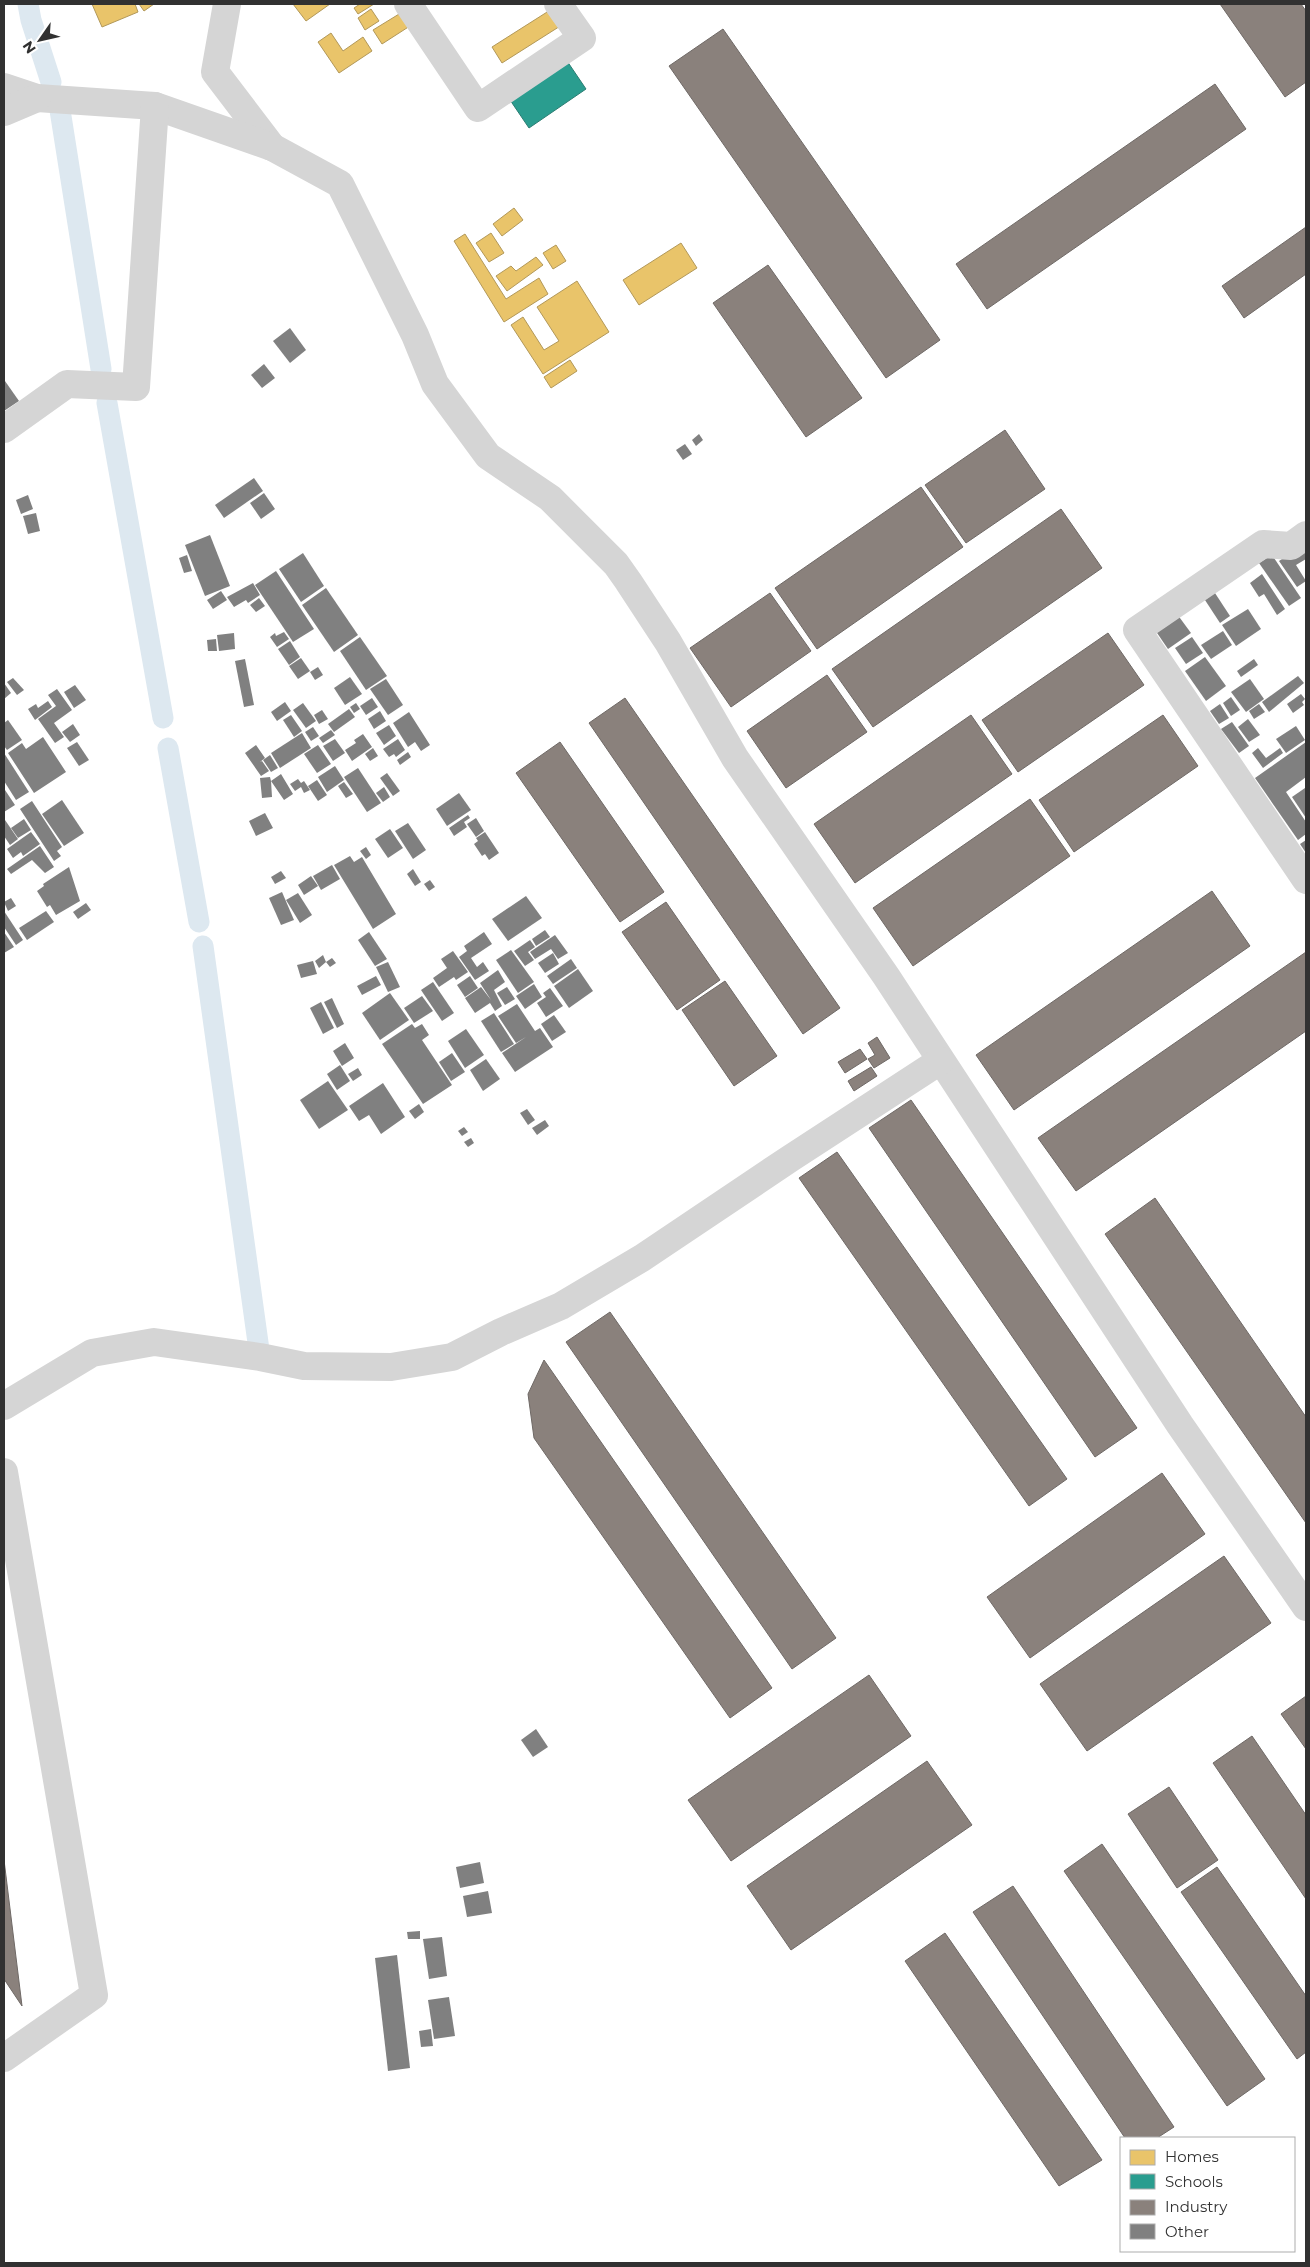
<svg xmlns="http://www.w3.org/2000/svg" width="1310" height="2267" font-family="Montserrat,sans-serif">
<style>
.homes{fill:#e9c46a;stroke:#b29859}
.schools{fill:#2a9d8f;stroke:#2c7d73}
.industry{fill:#8a817c;stroke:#6f6966}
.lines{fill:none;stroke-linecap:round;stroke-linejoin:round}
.canal{stroke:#dde8f0;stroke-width:21}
.building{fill:#808080}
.minor{stroke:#d5d5d5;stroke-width:28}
</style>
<rect width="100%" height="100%" fill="#fff"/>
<!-- homes -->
<g class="homes">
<polygon points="92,4 135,4 138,12 102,27"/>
<polygon points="139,4 154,4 144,11"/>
<polygon points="293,4 330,4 306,21"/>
<polygon points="360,4 374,4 358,14 354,8"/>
<polygon points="555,7 565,23 502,63 492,47"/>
<polygon points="371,9 379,21 365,30 358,18"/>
<polygon points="404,11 413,24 382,44 373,30"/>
<polygon points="331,33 343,51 363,37 372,51 339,73 318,42"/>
<polygon points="514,208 523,220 502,236 493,224"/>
<polygon points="491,233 504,253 489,262 476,243"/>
<polygon points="465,234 506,299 539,278 548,294 504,322 454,241"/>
<polygon points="681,243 697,268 639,305 623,280"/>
<polygon points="556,245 566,261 553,269 543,253"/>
<polygon points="536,257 543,265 507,291 496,276 511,266 516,271"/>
<polygon points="577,281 609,332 543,374 511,325 523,317 544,350 559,341 537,307"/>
<polygon points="570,360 577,371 551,388 544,377"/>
</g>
<!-- schools -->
<polygon class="schools" points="565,58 586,89 529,128 508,97"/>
<!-- industry -->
<g class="industry">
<polygon points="1220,4 1301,4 1306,11 1306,82 1285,97"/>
<polygon points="723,29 940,340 886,378 669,66"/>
<polygon points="1215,84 1246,129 987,309 956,264"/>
<polygon points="1306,227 1306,274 1244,318 1222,286"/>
<polygon points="768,265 862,398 806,437 713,303"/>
<polygon points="1005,430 1045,489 966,543 925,485"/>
<polygon points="921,487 963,547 817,649 775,588"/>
<polygon points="1061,509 1102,568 873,727 832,669"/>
<polygon points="770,593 811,651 731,707 690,648"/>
<polygon points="1108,633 1144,685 1018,772 982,720"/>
<polygon points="827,675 867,732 786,788 747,731"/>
<polygon points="625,698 840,1008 803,1034 589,723"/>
<polygon points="971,715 1012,774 855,883 814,824"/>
<polygon points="1163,715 1198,766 1074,852 1039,800"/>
<polygon points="560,742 664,892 620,922 516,773"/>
<polygon points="1030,799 1070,856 913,966 873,908"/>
<polygon points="1212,891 1250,946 1014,1110 976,1055"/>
<polygon points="666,902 720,980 677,1010 622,932"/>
<polygon points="1306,952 1306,1031 1076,1191 1038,1138"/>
<polygon points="725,981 777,1056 734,1086 682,1010"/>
<polygon points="877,1037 890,1058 874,1068 868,1059 875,1055 868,1043"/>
<polygon points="860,1049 867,1059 845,1073 838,1062"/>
<polygon points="871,1067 877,1076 854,1091 848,1081"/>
<polygon points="911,1100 1137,1428 1095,1457 869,1128"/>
<polygon points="837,1152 1067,1479 1029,1506 799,1178"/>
<polygon points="1155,1198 1306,1417 1306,1523 1105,1234"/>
<polygon points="610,1312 836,1638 792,1669 566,1342"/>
<polygon points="544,1360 772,1688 730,1718 534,1438 528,1394"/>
<polygon points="1162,1473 1205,1534 1030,1658 987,1597"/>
<polygon points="1224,1556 1271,1623 1087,1751 1040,1684"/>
<polygon points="869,1675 911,1736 731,1861 688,1800"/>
<polygon points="1306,1696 1306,1749 1281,1714"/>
<polygon points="1252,1736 1306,1815 1306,1899 1213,1763"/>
<polygon points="927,1761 972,1825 791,1950 747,1886"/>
<polygon points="1169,1787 1218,1860 1177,1888 1128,1814"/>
<polygon points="1102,1844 1265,2079 1227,2106 1064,1871"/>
<polygon points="4,1860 22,2006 4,1979"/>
<polygon points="1217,1867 1306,1996 1306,2052 1297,2059 1181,1892"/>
<polygon points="1013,1886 1174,2127 1157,2138 1125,2138 973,1912"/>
<polygon points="945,1933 1102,2160 1059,2186 905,1961"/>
</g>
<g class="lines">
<!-- canal -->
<g class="canal">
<polyline points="28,4 31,20 51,82"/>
<polyline points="60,110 101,369"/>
<polyline points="107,403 163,718"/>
<polyline points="168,748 199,922"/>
<polyline points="203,946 260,1357"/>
</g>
</g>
<!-- building -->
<g class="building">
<polygon points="290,328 306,350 290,363 273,341"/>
<polygon points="264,364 275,378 262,388 251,375"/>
<polygon points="5,381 19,401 4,411 4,382"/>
<polygon points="699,434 703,440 696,446 692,440"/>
<polygon points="685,444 692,454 683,460 676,450"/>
<polygon points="254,478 263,491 224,518 215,505"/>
<polygon points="264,493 275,509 261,519 250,503"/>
<polygon points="28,495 33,509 21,514 16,500"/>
<polygon points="36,513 40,531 28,534 23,516"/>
<polygon points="210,535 230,586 205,596 185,545"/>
<polygon points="1306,543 1306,559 1296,565 1306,581 1297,587 1279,561"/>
<polygon points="303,553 324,586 301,602 279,569"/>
<polygon points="187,555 192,571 184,573 179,558"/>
<polygon points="1272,555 1301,598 1289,606 1259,563"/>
<polygon points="276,571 314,629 293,642 255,585"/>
<polygon points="1262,574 1285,609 1277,615 1264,594 1259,597 1250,583"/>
<polygon points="253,583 260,595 248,603 246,600 234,607 227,597"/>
<polygon points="326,588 358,635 334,652 302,605"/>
<polygon points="1213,590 1230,616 1220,623 1203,597"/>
<polygon points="221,591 227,600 213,609 207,600"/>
<polygon points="259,598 265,606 256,612 250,605"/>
<polygon points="1248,609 1261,629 1236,646 1222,625"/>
<polygon points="1177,614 1191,633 1168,649 1155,630"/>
<polygon points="1223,631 1232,645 1211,659 1201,645"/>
<polygon points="284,632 289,639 277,647 270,637 275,633 276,636"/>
<polygon points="234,633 235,649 219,651 217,635"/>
<polygon points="360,637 387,676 366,690 340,651"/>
<polygon points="1192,637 1203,653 1186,664 1175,648"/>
<polygon points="216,639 217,651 208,651 207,640"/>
<polygon points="290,641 300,657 289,665 278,649"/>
<polygon points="1205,657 1226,686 1206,701 1185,671"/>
<polygon points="301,658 310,671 298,679 289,666"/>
<polygon points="245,659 254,705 244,707 235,661"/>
<polygon points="1254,659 1258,665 1241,677 1237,671"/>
<polygon points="318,667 323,675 315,680 310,672"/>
<polygon points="1298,676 1304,683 1269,712 1262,702"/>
<polygon points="350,677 362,694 345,705 334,688"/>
<polygon points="13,678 24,690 17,695 7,682"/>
<polygon points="386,679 403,705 388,715 370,689"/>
<polygon points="1250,679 1264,699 1246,712 1231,692"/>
<polygon points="4,683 11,693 4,699"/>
<polygon points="75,685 86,700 74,708 64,692"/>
<polygon points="57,689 72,710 54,723 64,737 55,743 38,719 56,706 48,695"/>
<polygon points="1301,694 1305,699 1302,702 1304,705 1293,713 1287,704"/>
<polygon points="1231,697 1240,710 1231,716 1223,703"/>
<polygon points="372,698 378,707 366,715 360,706"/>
<polygon points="48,701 52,707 35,720 28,709 36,704 38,708"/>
<polygon points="285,702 291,711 277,721 271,712"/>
<polygon points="303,703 316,721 306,728 293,710"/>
<polygon points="356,703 360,709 354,713 350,707"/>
<polygon points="1220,704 1229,718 1219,724 1210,711"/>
<polygon points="1259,704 1265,712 1254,719 1249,711"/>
<polygon points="349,709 355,717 334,732 328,724"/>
<polygon points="322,710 328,719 319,724 314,715"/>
<polygon points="380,711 386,721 374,729 368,719"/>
<polygon points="409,712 430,745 421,751 415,742 408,747 393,723"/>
<polygon points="291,715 302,731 294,737 283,720"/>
<polygon points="1248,719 1260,735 1249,742 1238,727"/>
<polygon points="8,720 22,740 7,750 4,746 4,723"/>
<polygon points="1232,722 1249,746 1239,753 1221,729"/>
<polygon points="73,724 80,735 70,742 62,732"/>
<polygon points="389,725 396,736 384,745 376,733"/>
<polygon points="1296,726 1305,740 1286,753 1276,739"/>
<polygon points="313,727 319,736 311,741 305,732"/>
<polygon points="331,730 335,735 323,743 319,738"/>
<polygon points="302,733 311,748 280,768 271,753"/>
<polygon points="363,734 372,747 352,761 345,750 356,743 354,740"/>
<polygon points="43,737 66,772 34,793 8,753 22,743 26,749"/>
<polygon points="335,739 345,753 333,761 323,746"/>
<polygon points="398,739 405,750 396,757 394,754 389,757 383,749"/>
<polygon points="77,742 89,760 79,766 67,748"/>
<polygon points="1306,742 1306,777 1286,792 1306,822 1306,834 1298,840 1255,778"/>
<polygon points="256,745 265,758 260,762 262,761 269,771 261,776 245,753"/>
<polygon points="318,745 331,764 317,773 304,754"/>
<polygon points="373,748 378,756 370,761 365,754"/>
<polygon points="1258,748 1266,758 1280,748 1283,753 1263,768 1252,753"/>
<polygon points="408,752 411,757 400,765 397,760"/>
<polygon points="4,753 29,792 16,800 4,781"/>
<polygon points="270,755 278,768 271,772 263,760"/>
<polygon points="335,766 344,780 327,792 318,777"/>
<polygon points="358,768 381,803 367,812 344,777"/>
<polygon points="387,773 400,791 393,796 380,778"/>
<polygon points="281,774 293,794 284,800 271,781 272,797 262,798 260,778 270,777 271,781"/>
<polygon points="298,779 301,783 304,781 310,790 304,793 301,787 295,791 290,784"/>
<polygon points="317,780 327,795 318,801 308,786"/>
<polygon points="344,782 353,794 346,798 338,786"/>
<polygon points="384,787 390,797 383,802 376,793"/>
<polygon points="1305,788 1306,789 1306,818 1292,797"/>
<polygon points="5,790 15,805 4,812 4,791"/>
<polygon points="459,793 471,810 447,826 436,809"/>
<polygon points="62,800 84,833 64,846 42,814"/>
<polygon points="32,801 62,847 57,851 61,856 54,861 20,809"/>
<polygon points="265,813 273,828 256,836 249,821"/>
<polygon points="468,815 470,818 464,822 467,827 454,836 449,828"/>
<polygon points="476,818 484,831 476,837 467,824"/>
<polygon points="24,819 31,830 18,838 11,828"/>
<polygon points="5,820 18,839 10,845 4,836"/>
<polygon points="408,823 426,850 413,859 395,831"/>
<polygon points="390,829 403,848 388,858 375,839"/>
<polygon points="31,832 40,844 23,856 21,852 13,858 7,849"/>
<polygon points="485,832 499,853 489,860 485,854 482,856 474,844 478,841 476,838"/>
<polygon points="1306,840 1306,853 1300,844"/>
<polygon points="40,846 54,867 45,873 32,860 11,874 7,869"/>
<polygon points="366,847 371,855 366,859 360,851"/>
<polygon points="350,856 354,862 362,857 396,914 373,929 334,865"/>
<polygon points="332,865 340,879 321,890 313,876"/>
<polygon points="69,867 80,901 56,915 50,905 47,907 37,891 44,886 43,884"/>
<polygon points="413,869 421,882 415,886 407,874"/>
<polygon points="281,871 286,878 275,884 271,877"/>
<polygon points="311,876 318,886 304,895 298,885"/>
<polygon points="430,880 435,887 429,891 424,884"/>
<polygon points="282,892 294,920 281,925 269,898"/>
<polygon points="298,893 312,915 300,923 286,900"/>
<polygon points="526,896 542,918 508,941 492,919"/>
<polygon points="11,898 16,906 8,911 4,902"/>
<polygon points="86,903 91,910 78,919 73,912"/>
<polygon points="4,911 23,940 16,945 4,927"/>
<polygon points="46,911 54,922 27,940 19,928"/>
<polygon points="545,930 550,937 536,946 532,939"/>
<polygon points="4,932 14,947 4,953"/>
<polygon points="369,932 387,959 375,966 358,940"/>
<polygon points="484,932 492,944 471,958 477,967 483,962 489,971 475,980 459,957 467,951 464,946"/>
<polygon points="555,935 568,953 558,959 551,949 535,959 530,952"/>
<polygon points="530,940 535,947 528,952 534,960 525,966 514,951"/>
<polygon points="511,950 534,982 518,993 496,960"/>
<polygon points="453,951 468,972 456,980 454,977 439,987 433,978 447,968 441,959"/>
<polygon points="553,953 559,964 545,973 538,963"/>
<polygon points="323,955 326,962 332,958 336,963 330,967 326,962 319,968 315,961"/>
<polygon points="571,959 577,968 553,984 547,976"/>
<polygon points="313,961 317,974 301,978 297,965"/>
<polygon points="388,962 400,987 388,992 376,967"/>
<polygon points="578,969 593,991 569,1008 554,986"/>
<polygon points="498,970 505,982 494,990 502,1006 495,1011 490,1003 475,1013 465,998 481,987 491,1000 480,983"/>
<polygon points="376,976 381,985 362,995 357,986"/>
<polygon points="470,976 478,988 465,997 457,985"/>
<polygon points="433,982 454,1013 442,1021 421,990"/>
<polygon points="534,984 542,997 525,1009 516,996"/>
<polygon points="507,987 515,999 505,1005 497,993"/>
<polygon points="550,988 563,1006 546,1017 537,1003 546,997 543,993"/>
<polygon points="390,993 409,1020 380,1040 362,1013"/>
<polygon points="422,996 433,1011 414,1023 404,1008"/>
<polygon points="332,998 344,1024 337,1028 324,1002"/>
<polygon points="321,1002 334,1028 323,1034 310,1008"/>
<polygon points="517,1004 535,1031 540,1028 553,1047 515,1072 502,1053 526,1037 516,1043 498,1016"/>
<polygon points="494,1013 514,1044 501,1052 481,1021"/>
<polygon points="554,1015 566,1032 552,1041 541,1024"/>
<polygon points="412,1024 415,1028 422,1024 429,1035 422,1040 452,1085 423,1104 382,1044"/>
<polygon points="466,1029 484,1055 465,1068 448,1041"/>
<polygon points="345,1043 354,1058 342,1066 333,1051"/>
<polygon points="452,1053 465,1072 451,1081 439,1062"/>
<polygon points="486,1059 500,1079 483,1091 470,1070"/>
<polygon points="340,1065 350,1081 337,1090 327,1074"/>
<polygon points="358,1068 362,1075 353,1081 348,1074"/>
<polygon points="328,1081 348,1110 319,1129 300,1100"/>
<polygon points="383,1083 405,1117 381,1134 369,1115 359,1121 349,1106"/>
<polygon points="419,1104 424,1112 415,1119 409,1111"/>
<polygon points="527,1109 535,1120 528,1125 520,1113"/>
<polygon points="545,1120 549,1126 537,1135 532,1128"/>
<polygon points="464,1127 468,1132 462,1136 458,1131"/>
<polygon points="471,1138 474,1143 468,1147 464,1142"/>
<polygon points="536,1729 548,1747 533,1757 521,1740"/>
<polygon points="480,1862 484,1883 460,1888 456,1867"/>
<polygon points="488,1891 492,1913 467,1917 463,1896"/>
<polygon points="420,1931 420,1939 408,1939 407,1932"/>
<polygon points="442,1937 447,1976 429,1979 423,1939"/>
<polygon points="397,1955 410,2068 388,2071 375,1958"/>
<polygon points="449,1997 455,2036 434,2039 428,2000"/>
<polygon points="431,2029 433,2046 421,2047 419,2031"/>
</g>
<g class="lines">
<!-- minor -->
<g class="minor">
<polyline points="227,4 215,72 272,147"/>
<polyline points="408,4 478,108 582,38 558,4"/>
<polyline points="4,87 37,98 155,106 272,147 340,184 415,335 435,384 488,456 550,498 616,564 628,581 668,642 735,758 886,976 1180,1425 1306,1607"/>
<polyline points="4,112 37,98"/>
<polyline points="4,429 67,384 136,387 155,106"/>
<polyline points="1306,535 1291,546 1263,544 1137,630 1306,880"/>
<polyline points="4,1406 92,1353 154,1342 260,1357 304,1366 391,1367 452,1357 501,1332 561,1306 642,1258 791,1158 940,1061"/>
<polyline points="4,1472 94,1995 4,2058"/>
</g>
</g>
<!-- border -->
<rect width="1310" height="2267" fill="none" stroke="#313131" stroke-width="10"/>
<!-- legend -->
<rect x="1120" y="2137" width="175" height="115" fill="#ffffff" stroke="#adadad"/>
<rect x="1130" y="2150" width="25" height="15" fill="#e9c46a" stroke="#adadad"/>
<text x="1165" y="2162" font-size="15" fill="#313131">Homes</text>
<rect x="1130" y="2174" width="25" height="15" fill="#2a9d8f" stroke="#adadad"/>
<text x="1165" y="2187" font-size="15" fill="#313131">Schools</text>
<rect x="1130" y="2200" width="25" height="15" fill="#8a817c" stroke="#adadad"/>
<text x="1165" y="2212" font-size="15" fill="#313131">Industry</text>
<rect x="1130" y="2224" width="25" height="15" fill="#808080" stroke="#adadad"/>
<text x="1165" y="2237" font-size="15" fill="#313131">Other</text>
<!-- north arrow -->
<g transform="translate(40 40) rotate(236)" stroke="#ffffff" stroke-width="4" paint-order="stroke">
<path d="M0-4L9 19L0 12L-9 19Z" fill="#313131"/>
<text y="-8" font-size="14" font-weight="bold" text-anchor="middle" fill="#313131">N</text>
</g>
</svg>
